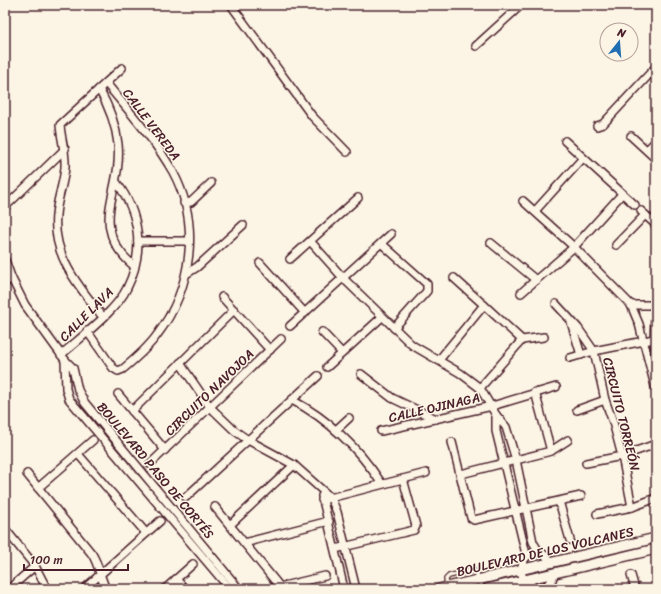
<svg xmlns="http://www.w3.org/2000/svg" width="661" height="594" font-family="Sriracha,sans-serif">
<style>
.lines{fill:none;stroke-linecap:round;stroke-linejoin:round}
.service-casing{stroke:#4a1f2b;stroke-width:6}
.minor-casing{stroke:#4a1f2b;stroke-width:10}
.tertiary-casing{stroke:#4a1f2b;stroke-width:12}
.service{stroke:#fcf5e5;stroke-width:3.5}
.minor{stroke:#fcf5e5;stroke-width:7}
.tertiary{stroke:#fcf5e5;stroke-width:9}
.labels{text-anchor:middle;stroke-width:3;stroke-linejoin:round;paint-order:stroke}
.street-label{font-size:13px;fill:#4a1f2b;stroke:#fcf5e5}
</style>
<rect width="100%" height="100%" fill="#fcf5e5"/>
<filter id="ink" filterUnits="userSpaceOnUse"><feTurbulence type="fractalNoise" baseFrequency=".025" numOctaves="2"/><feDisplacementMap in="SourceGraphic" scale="8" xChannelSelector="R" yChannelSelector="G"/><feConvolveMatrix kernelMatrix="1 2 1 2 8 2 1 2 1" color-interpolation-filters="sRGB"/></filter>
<g filter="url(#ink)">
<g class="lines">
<!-- service casing -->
<g class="service-casing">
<polyline id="service" points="447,586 446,579 449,576 473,570 476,572 483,589"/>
</g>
<!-- minor casing -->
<g class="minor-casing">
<g id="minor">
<polyline points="231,5 312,116 347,152"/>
<polyline points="476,46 521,5"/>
<path d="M99 89C108 105 116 125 118 144 123 194 86 225 134 266"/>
<polyline points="597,126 603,124 656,67"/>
<polyline points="631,136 656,159"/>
<polyline points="565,141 635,205"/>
<polyline points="647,150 656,141"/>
<polyline points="523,201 574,247 631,305 639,324 656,390"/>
<polyline points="184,203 191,202 211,183"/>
<polyline points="5,207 65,149"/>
<polyline points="535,211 583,158"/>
<polyline points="641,211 656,225"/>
<polyline points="138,241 189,241"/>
<polyline points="311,242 344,279 412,345 460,373 480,388 496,415 506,427 516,460 533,542 539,552"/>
<polyline points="491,243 536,280"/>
<polyline points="382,244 427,284 427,291 394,328"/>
<polyline points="616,245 645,215"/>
<polyline points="290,259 358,198"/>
<polyline points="5,260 11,277 25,305 65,360 73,368 78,390 85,403 239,589"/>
<polyline points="260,263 305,313"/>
<polyline points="186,274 197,267 243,225"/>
<polyline points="5,283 11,277"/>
<polyline points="521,293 574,247 622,194"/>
<polyline points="222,297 270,350"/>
<polyline points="656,299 654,339 656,354"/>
<polyline points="556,304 578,328 594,351 605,400 613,422 622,456 632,507"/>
<polyline points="484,305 522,340"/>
<polyline points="631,305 655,305"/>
<path d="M103 317C79 287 52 256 56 215 57 199 64 183 65 167 66 153 61 139 60 125L122 68"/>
<polyline points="571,322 581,355"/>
<polyline points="290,326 391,234"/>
<path d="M87 331 113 368 118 371 123 369C135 359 148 348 157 335 192 289 201 224 173 172 155 140 129 111 106 83"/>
<polyline points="322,332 342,353"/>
<path d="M61 355C80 338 117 310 127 288 145 252 140 212 116 182"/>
<polyline points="570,358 594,351 654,339"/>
<polyline points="65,360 66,389 69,399 230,589"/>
<polyline points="439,360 484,305 454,278"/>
<polyline points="180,363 210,407 235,431 248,440 294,465 331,498 337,512 356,589"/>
<polyline points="327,367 382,317"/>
<polyline points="361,374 392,398 436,419"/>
<polyline points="480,388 522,340 544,337"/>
<polyline points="535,392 551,451 568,440"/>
<polyline points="118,394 165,450"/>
<path d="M292 400C330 420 359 449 382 484"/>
<polyline points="577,410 605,400"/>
<polyline points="132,411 234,310"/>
<path d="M496 415V431L525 550 526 557C520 566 519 577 528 583 532 586 534 586 536 589"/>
<polyline points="336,430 349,418"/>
<polyline points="381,431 492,406 556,387"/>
<polyline points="452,442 471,518 474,520 581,496"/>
<polyline points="78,454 146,533"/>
<polyline points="586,463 622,456 656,444"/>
<polyline points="150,464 281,339"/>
<path d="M27 474 92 554C99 565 100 577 106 589"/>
<polyline points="461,474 551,451"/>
<polyline points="38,488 93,440"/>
<polyline points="322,496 344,589"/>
<polyline points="186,497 318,376"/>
<polyline points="322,500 426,473"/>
<polyline points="559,501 570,540"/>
<polyline points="215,507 280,587"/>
<polyline points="597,514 632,507 656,498"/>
<polyline points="230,525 294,465"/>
<polyline points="5,529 35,566 47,589"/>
<polyline points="244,543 329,521"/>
<polyline points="335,549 414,530 416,526 403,479"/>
<polyline points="526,557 532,553 542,553 553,562"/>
<polyline points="631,575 635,589"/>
<polyline points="176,579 185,589"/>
<polyline points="9,589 35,566"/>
<polyline points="84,589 160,521"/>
<polyline points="165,589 193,564"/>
<polyline points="271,589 325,576"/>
<polyline points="548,589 548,584 552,580 555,572"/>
</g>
</g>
<!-- tertiary casing -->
<g class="tertiary-casing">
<g id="tertiary">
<polyline points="439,589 656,538"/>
<polyline points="487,589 656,549"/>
</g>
</g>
<!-- service -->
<use href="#service" class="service"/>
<!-- minor -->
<use href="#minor" class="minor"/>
<!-- tertiary -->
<use href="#tertiary" class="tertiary"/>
</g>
</g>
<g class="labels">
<!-- street labels -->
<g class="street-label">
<text transform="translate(152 124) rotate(53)" y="5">CALLE VEREDA</text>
<text transform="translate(86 314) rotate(-45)" y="5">CALLE LAVA</text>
<text transform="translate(209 392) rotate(-44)" y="5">CIRCUITO NAVOJOA</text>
<text transform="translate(434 407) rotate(-13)" y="5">CALLE OJINAGA</text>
<text transform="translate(622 414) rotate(76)" y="5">CIRCUITO TORREÓN</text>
<text transform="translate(156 470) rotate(50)" y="5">BOULEVARD PASO DE CORTÉS</text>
<text transform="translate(545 551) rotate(-13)" y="5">BOULEVARD DE LOS VOLCANES</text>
</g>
</g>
<!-- margin -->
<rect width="661" height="594" fill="none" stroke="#fcf5e5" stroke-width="20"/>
<rect x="10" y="10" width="641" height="574" fill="none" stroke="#4a1f2b" stroke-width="1.5" filter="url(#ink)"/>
<!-- north arrow -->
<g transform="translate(619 42) rotate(17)"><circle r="19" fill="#fcf5e5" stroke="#b59f9b"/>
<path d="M0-3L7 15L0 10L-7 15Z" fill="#1f6fb2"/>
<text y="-6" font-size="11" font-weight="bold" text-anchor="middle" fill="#4a1f2b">N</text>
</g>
<!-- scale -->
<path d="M24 564v6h104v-6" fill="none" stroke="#4a1f2b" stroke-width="2"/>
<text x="30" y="564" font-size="12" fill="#4a1f2b" stroke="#fcf5e5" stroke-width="3" paint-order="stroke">100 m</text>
</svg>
